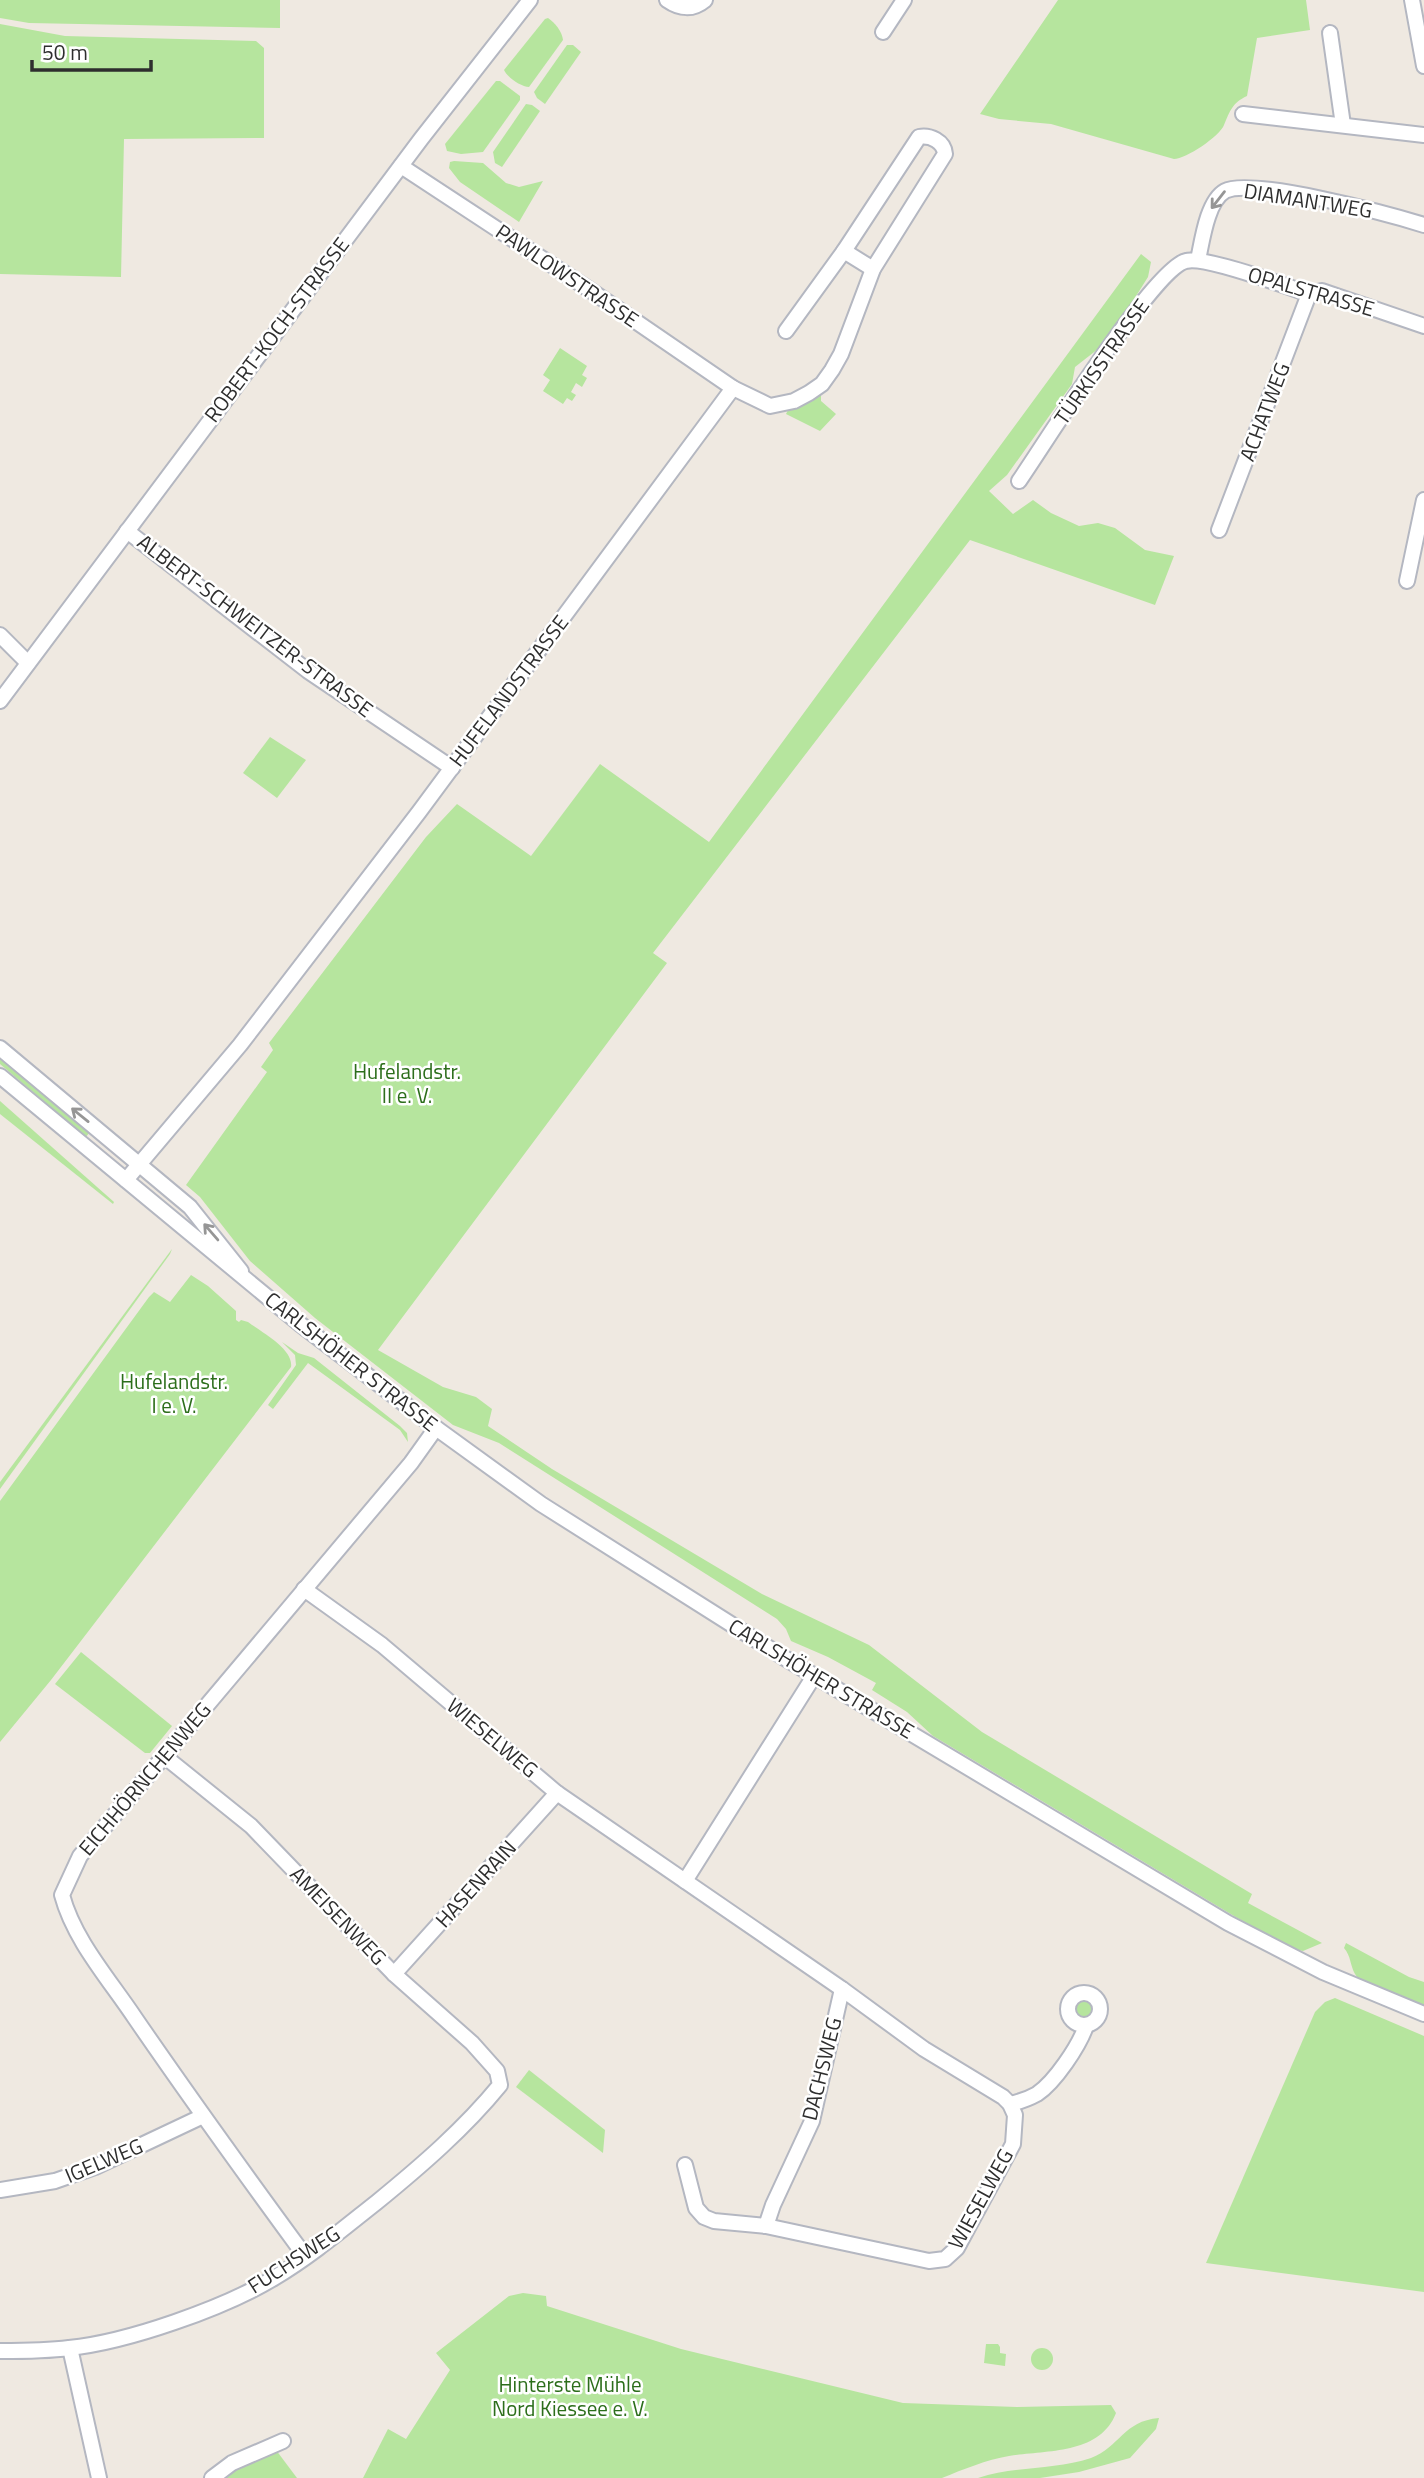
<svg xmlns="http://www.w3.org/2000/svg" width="1424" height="2478" font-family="'Titillium Web',sans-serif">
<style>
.green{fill:#b6e59e}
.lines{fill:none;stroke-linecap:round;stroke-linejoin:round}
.minor-casing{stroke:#b4b7c1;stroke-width:18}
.minor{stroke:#fff;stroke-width:14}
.oneway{stroke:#969696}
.labels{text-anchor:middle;stroke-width:5;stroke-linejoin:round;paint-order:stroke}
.street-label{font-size:21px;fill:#2e2e2e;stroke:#fff}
.park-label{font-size:21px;fill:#2c6e1b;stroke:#fff}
</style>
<rect width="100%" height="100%" fill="#efe9e1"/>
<!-- green -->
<g class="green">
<polygon points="0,0 280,0 280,28 29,23 0,18"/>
<path d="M1058 0H1306L1310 30 1257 38 1247 96C1232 103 1230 111 1224 125 1220 136 1186 159 1174 159L1051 124 999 119 980 114Z"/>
<path d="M548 18C555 23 562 31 563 40L529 87C521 87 507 77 504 70L545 19Z"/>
<polygon points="0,24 65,36 256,41 264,48 264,138 124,139 121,277 0,274"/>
<polygon points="567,45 573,45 581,52 545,104 537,98 534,92"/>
<polygon points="496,81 500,81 520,96 520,100 483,152 461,154 447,151 445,144"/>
<polygon points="526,104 532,105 540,111 502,167 495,163 493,152"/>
<polygon points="454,161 483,163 506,183 519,187 543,181 519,222 460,182 449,168 450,162"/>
<polygon points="1141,254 1151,262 1148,277 1107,342 1075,367 1072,384 1007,475 989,491 1013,514 1033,500 1051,513 1079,526 1098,523 1115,528 1145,550 1174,556 1155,605 970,540 653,953 667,963 378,1350 443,1387 476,1397 492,1409 488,1426 552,1469 762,1594 869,1645 982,1732 1252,1894 1248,1903 1322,1943 1303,1951 1286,1947 933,1736 907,1712 872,1690 876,1683 828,1657 791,1641 786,1629 777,1619 499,1443 453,1425 315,1318 250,1261 200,1197 186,1185 267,1072 261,1067 273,1050 269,1043 426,837 457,804 531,856 600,764 709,842"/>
<polygon points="560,348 587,366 582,375 587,378 582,387 576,383 571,392 576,395 572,401 567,398 563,404 543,391 550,380 543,375"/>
<polygon points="821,391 821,401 836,414 820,431 786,414 789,408"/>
<polygon points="270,737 306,760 277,798 243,773"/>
<polygon points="0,1057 89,1133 86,1137 0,1064"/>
<polygon points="0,1101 114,1202 113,1204 0,1114"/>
<polygon points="172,1249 170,1254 0,1489 0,1482"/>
<path d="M191 1275 208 1286 236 1311V1320L239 1322 241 1320 248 1322C261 1332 294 1349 291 1367L51 1680 0 1742V1501L149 1297 154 1292 170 1302Z"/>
<polygon points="282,1342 298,1353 314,1358 400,1426 407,1433 408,1442 400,1430 308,1363 273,1409 268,1405 296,1365 295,1355"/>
<polygon points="81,1652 172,1726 150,1753 145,1753 55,1684"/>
<path d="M1346 1943 1409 1977 1424 1982V2008C1407 2001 1363 1989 1355 1974 1350 1965 1351 1956 1344 1948Z"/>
<circle cx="1084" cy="2009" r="11"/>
<polygon points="1335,1998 1424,2036 1424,2292 1206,2263 1315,2012 1325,2002"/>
<polygon points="529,2070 605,2130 603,2153 516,2087"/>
<path d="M523 2293 546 2296 547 2306 681 2349 903 2403 1017 2407 1111 2405 1116 2413C1100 2455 1045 2450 1009 2456 986 2460 964 2469 942 2478H363L388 2429 406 2439 450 2370 436 2353 509 2296Z"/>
<polygon points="986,2344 998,2344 1000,2347 1000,2353 1006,2354 1005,2366 984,2363"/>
<circle cx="1042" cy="2359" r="11"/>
<path d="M1159 2418 1156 2429 1130 2458 1079 2472 1040 2478H978C1015 2466 1055 2470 1091 2458 1120 2447 1123 2421 1159 2418Z"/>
<polygon points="276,2450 297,2478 219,2478 235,2467"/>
</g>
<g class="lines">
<!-- minor casing -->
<g class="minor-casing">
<g id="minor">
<path d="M667 0C680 9 693 10 705 0"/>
<polyline points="1412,0 1424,66"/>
<polyline points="883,32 904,0"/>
<polyline points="1330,33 1343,125"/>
<polyline points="1243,114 1424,135"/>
<path d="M401 166 590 290 733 388 770 406 794 401 809 393 822 384 832 370 841 354 873 269 945 154C944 141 930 135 919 137L844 251 786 331"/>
<polyline points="844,251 873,269"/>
<path d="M1198 260C1202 242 1207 201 1225 191 1251 177 1392 215 1424 225"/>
<path d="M1019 481C1044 445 1154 268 1186 261 1205 256 1286 286 1309 294L1322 291 1424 326"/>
<polyline points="1219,530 1309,294"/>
<polyline points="127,531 308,671 452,768"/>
<polyline points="1407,581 1424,500"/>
<polyline points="0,635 28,663"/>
<polyline points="0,701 421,139 530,0"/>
<polyline points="0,1048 190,1207 241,1271"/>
<polyline points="0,1076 300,1324 436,1428 541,1504 783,1657 1228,1923 1323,1972 1424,2014"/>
<polyline points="126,1180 240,1045 419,812 733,388"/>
<polyline points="304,1589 382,1645 557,1793 842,1989 924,2049 1003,2097 1010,2104 1015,2115 1013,2144 957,2248 945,2259 929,2261 766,2226 714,2221 704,2217 696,2208 685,2165"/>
<polyline points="685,1881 814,1676"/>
<polyline points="394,1974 557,1793"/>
<circle cx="1084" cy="2009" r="16"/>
<path d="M1010 2104C1019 2102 1028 2099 1037 2094 1055 2082 1079 2046 1086 2026"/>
<polyline points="0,2190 55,2181 95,2167 203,2116"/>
<polyline points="766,2226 773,2205 812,2121 842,1989"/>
<path d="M305 2256C247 2177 190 2098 135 2018 109 1979 74 1940 62 1895L80 1856 411 1463 436 1428"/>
<polyline points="70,2348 99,2478"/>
<path d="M0 2351C23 2351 46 2351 69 2348 128 2342 224 2308 274 2278 311 2256 344 2228 377 2202 421 2166 464 2129 500 2085L497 2071 472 2043 394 1974 251 1826 164 1756"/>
<polyline points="212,2478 232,2463 283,2441"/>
</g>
</g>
<!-- minor -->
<use href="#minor" class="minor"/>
</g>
<!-- one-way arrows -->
<defs><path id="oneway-shaft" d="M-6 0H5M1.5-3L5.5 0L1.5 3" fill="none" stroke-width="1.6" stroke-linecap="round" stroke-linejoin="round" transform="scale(1.75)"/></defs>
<g class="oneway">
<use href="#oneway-shaft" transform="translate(1218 200) rotate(128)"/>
<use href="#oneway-shaft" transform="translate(80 1115) rotate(-141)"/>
<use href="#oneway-shaft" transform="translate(211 1232) rotate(-131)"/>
</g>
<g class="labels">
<!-- street labels -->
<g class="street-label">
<text transform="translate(1308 201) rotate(9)" y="7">DIAMANTWEG</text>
<text transform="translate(567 276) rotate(34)" y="7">PAWLOWSTRASSE</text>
<text transform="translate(1311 292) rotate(16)" y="7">OPALSTRASSE</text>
<text transform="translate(277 330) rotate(-53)" y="7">ROBERT-KOCH-STRASSE</text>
<text transform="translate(1102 362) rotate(-55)" y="7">TÜRKISSTRASSE</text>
<text transform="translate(1265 412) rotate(-69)" y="7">ACHATWEG</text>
<text transform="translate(255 626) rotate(37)" y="7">ALBERT-SCHWEITZER-STRASSE</text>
<text transform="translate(509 691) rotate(-53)" y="7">HUFELANDSTRASSE</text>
<text transform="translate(351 1362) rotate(38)" y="7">CARLSHÖHER STRASSE</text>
<text transform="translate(821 1679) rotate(31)" y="7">CARLSHÖHER STRASSE</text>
<text transform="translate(492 1738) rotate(40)" y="7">WIESELWEG</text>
<text transform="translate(145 1779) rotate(-50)" y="7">EICHHÖRNCHENWEG</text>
<text transform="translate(476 1884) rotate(-48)" y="7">HASENRAIN</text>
<text transform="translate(338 1916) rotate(46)" y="7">AMEISENWEG</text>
<text transform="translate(822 2069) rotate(-76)" y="7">DACHSWEG</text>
<text transform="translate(104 2161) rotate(-23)" y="7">IGELWEG</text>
<text transform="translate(981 2199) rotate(-61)" y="7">WIESELWEG</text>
<text transform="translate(294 2260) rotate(-33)" y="7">FUCHSWEG</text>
</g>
<!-- park labels -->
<g class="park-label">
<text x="407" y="1079">Hufelandstr.<tspan x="407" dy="24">II e. V.</tspan></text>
<text x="174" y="1389">Hufelandstr.<tspan x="174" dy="24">I e. V.</tspan></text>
<text x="570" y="2392">Hinterste Mühle<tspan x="570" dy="24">Nord Kiessee e. V.</tspan></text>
</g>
</g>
<!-- scale -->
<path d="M32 60v10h119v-10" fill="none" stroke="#2e2e2e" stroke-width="3.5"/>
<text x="42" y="60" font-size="21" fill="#2e2e2e" stroke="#ffffff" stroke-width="5" paint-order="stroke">50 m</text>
</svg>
